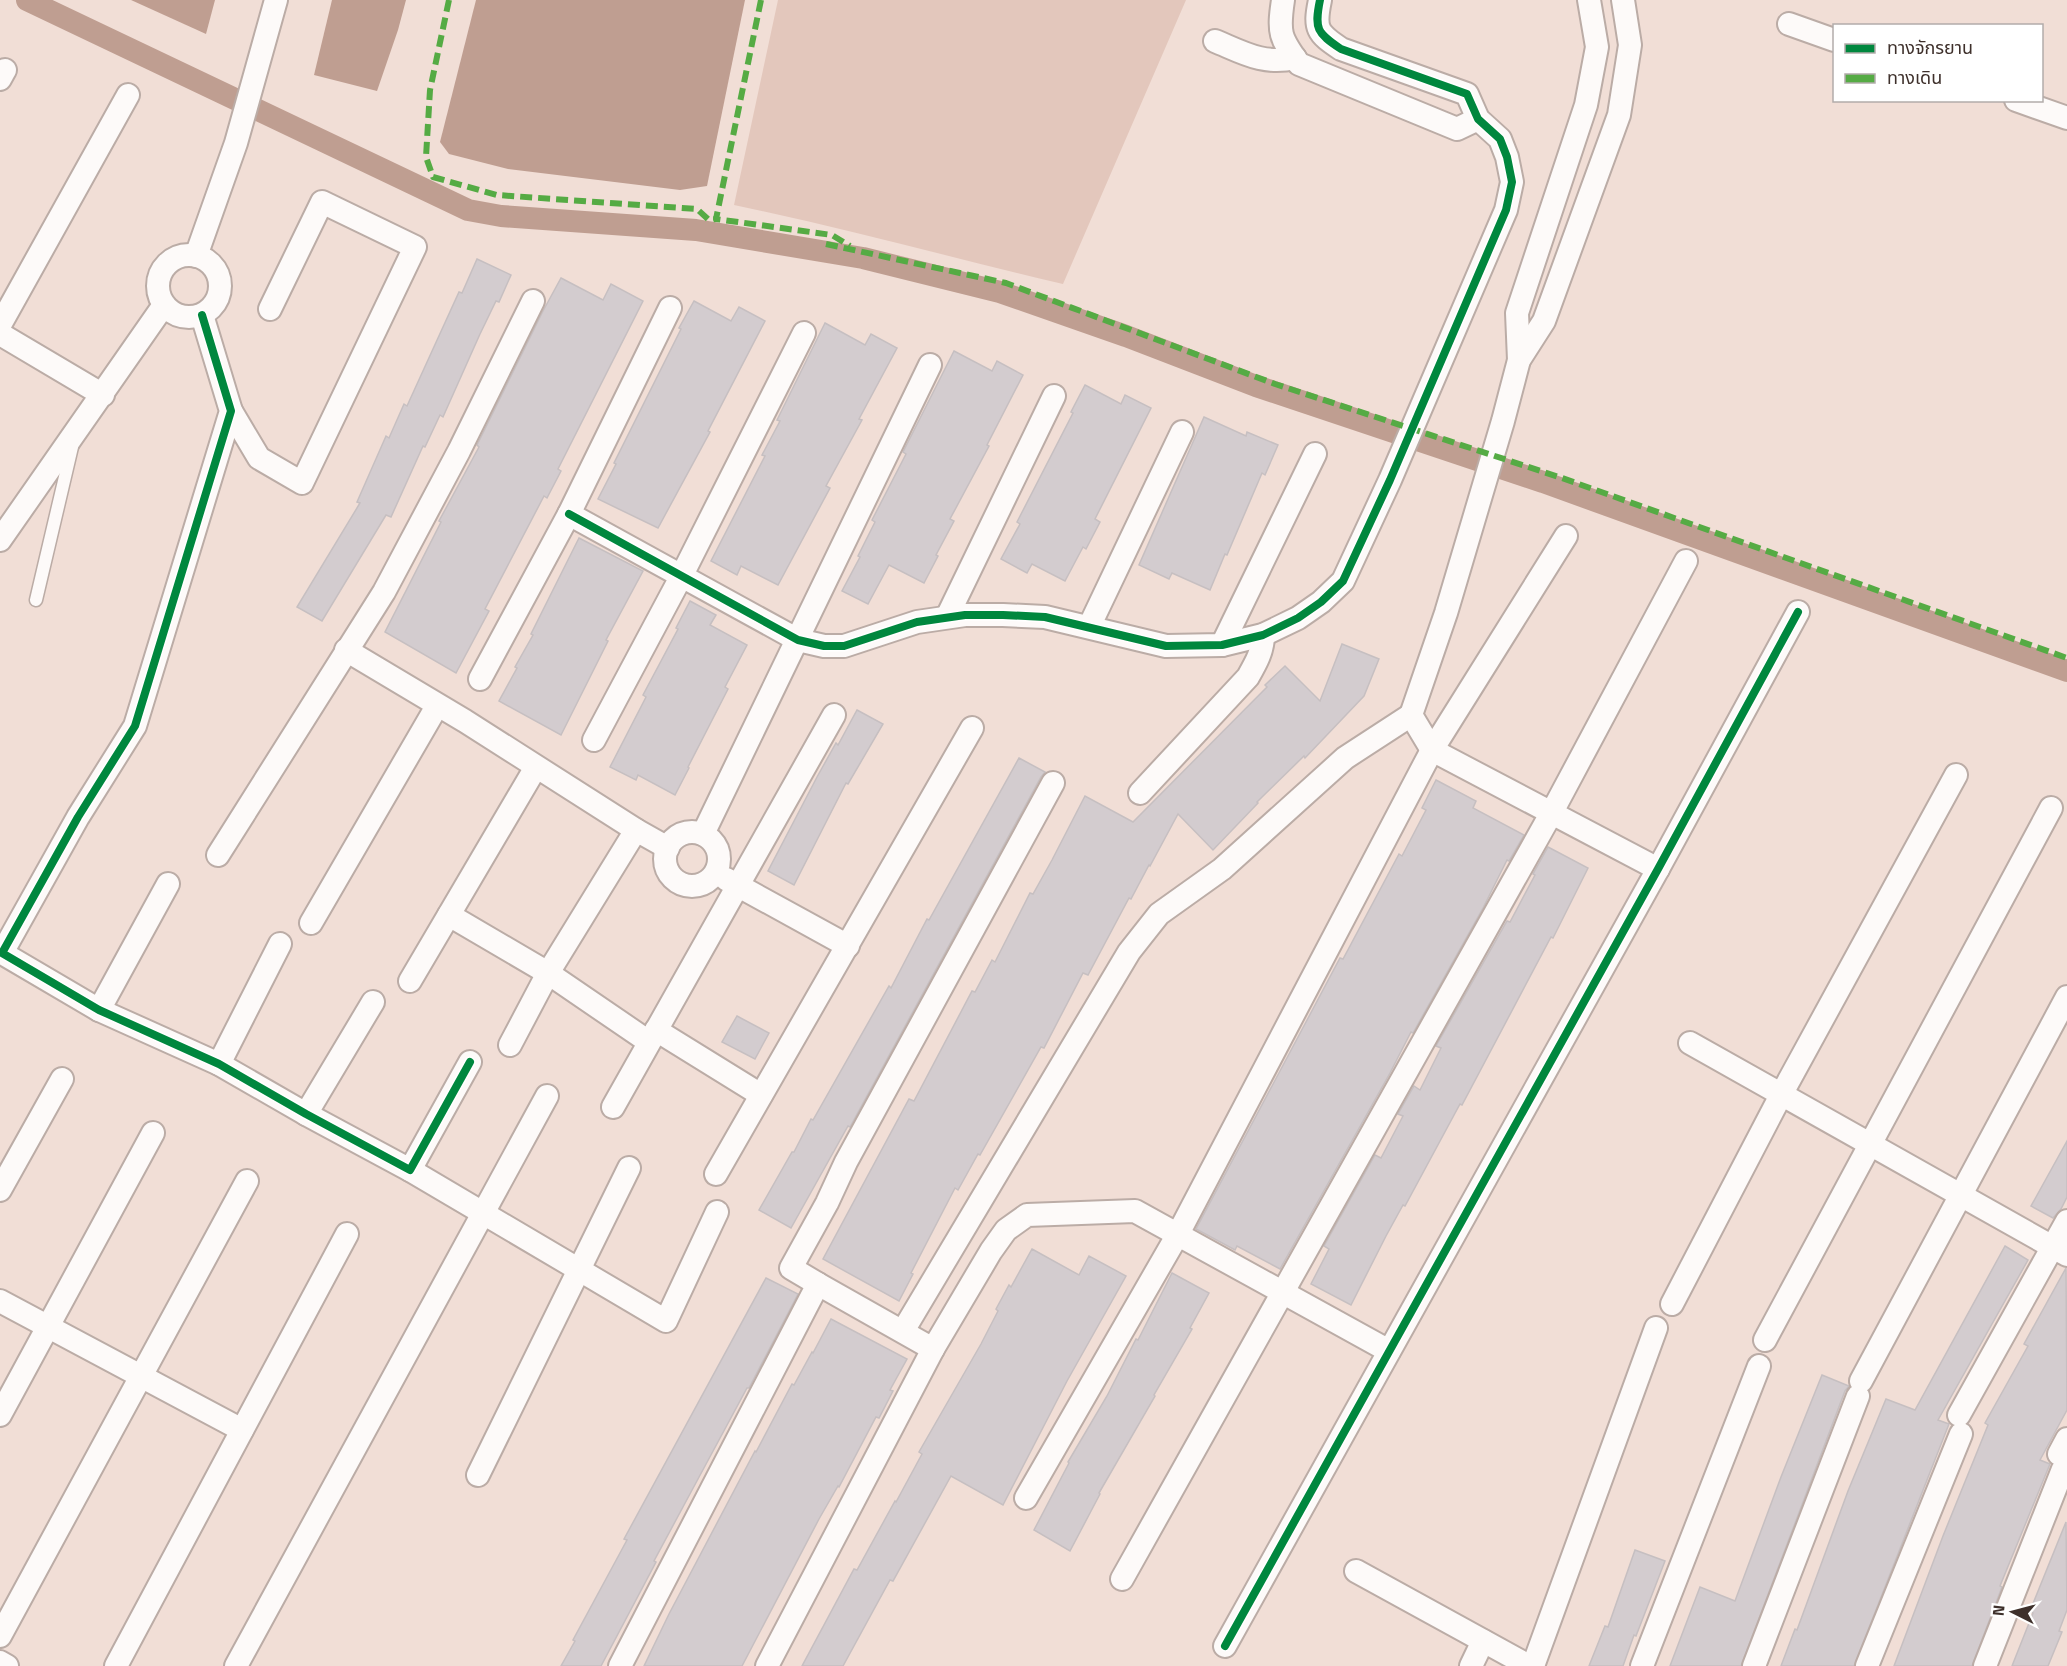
<svg xmlns="http://www.w3.org/2000/svg" width="2067" height="1666" font-family="'Titillium Web','Noto Sans Thai',sans-serif">
<style>
.green{fill:#e3c7bc}
.water{fill:#bf9e91}
.lines{fill:none;stroke-linecap:round;stroke-linejoin:round}
.canal{stroke:#bf9e91;stroke-width:22}
.building{fill:#d3cccf;stroke:#c6bfc1;stroke-width:1.5}
.lane-casing{stroke:#bbaca6;stroke-width:15}
.street-casing{stroke:#bbaca6;stroke-width:26}
.lane{stroke:#fdfaf9;stroke-width:12}
.street{stroke:#fdfaf9;stroke-width:22}
.quiet{stroke:#55ab44;stroke-width:6;stroke-dasharray:12 6;stroke-linecap:butt}
.cycleway-casing{stroke:#fff;stroke-width:11}
.cycleway{stroke:#00873e;stroke-width:8}
</style>
<rect width="100%" height="100%" fill="#f1ded6"/>
<!-- green -->
<path class="green" d="M778 0H1186L1063 284C953 258 844 228 734 205Z"/>
<!-- water -->
<g class="water">
<polygon points="131,0 215,0 206,34"/>
<polygon points="332,0 406,0 398,30 377,91 314,75"/>
<polygon points="476,0 745,0 707,186 680,190 508,169 449,154 440,142"/>
</g>
<g class="lines">
<!-- canal -->
<polyline class="canal" points="27,0 468,210 501,216 696,230 863,258 1000,292 1126,336 1256,386 1543,482 2067,671"/>
</g>
<!-- building -->
<g class="building">
<polygon points="477,259 511,275 499,302 496,301 480,334 443,417 440,415 425,447 423,446 391,517 386,515 322,621 297,607 360,503 357,502 386,436 389,438 404,404 407,406 459,292 462,293"/>
<polygon points="561,278 603,300 611,284 643,301 558,469 561,471 547,498 544,496 485,609 489,611 456,673 385,632 441,522 439,521 479,447 477,445 543,311"/>
<polygon points="694,301 731,321 739,307 765,321 708,431 710,432 658,528 598,499 616,464 614,463 681,329 679,328"/>
<polygon points="825,323 865,345 871,334 897,348 859,419 862,420 826,486 830,488 778,585 741,566 737,575 711,561 765,456 762,455 780,421 777,420"/>
<polygon points="954,351 992,371 997,361 1023,375 987,445 989,446 950,519 954,521 936,555 938,556 924,583 889,565 868,604 842,591 860,557 858,556 875,522 872,520 906,454 903,452"/>
<polygon points="1085,385 1121,404 1125,395 1151,408 1095,519 1100,522 1086,549 1083,547 1065,581 1032,564 1027,573 1001,559 1020,524 1017,522 1073,413 1071,412"/>
<polygon points="1204,417 1246,436 1247,432 1278,445 1265,475 1262,473 1227,555 1225,554 1210,590 1172,573 1169,579 1139,565"/>
<polygon points="579,538 643,571 606,640 608,641 561,735 499,701 517,668 515,667 533,635 531,634"/>
<polygon points="690,601 716,615 710,625 747,645 725,687 728,689 688,767 689,768 675,795 638,775 636,780 610,767 646,697 643,695 678,629 676,628"/>
<polygon points="1342,644 1379,659 1364,696 1305,758 1304,756 1257,802 1258,803 1213,850 1178,814 1150,866 1149,865 1131,899 1129,898 1088,975 1083,973 1044,1048 1041,1047 980,1155 978,1154 958,1190 955,1188 911,1273 913,1274 899,1301 823,1259 909,1099 914,1101 972,991 975,992 992,960 995,962 1030,893 1033,894 1052,860 1085,796 1133,822 1267,687 1265,685 1285,666 1320,701"/>
<polygon points="857,710 883,724 848,784 846,783 794,885 768,871 817,777 836,743 838,745"/>
<polygon points="1019,758 1045,772 1041,777 850,1127 848,1126 791,1228 759,1210 792,1152 794,1152 811,1119 813,1120 889,986 891,988 927,919 929,920"/>
<polygon points="1436,780 1476,801 1473,808 1524,835 1509,861 1507,860 1483,908 1413,1033 1411,1032 1390,1073 1280,1269 1237,1246 1235,1250 1196,1229 1340,958 1343,959 1399,854 1402,856 1426,810 1422,808"/>
<polygon points="1548,847 1588,868 1553,938 1551,937 1462,1105 1460,1104 1405,1206 1403,1205 1386,1236 1351,1305 1311,1284 1329,1249 1324,1246 1375,1155 1381,1158 1403,1116 1398,1114 1414,1086 1420,1090 1441,1048 1436,1046 1507,921 1510,922 1535,875 1533,874"/>
<polygon points="737,1016 769,1033 755,1059 722,1042"/>
<polygon points="2067,1141 2067,1197 2061,1209 2053,1218 2031,1206"/>
<polygon points="2005,1246 2028,1260 1938,1420 1949,1424 1854,1666 1781,1666 1795,1629 1797,1630 1848,1491 1886,1399 1915,1410"/>
<polygon points="1032,1249 1079,1275 1089,1256 1126,1276 1067,1381 1003,1505 951,1476 893,1581 890,1580 843,1666 802,1666 854,1569 857,1570 895,1501 896,1502 922,1454 919,1452 981,1344 998,1311 996,1309 1009,1285 1011,1287"/>
<polygon points="2066,1268 2067,1410 2040,1460 2050,1464 2000,1586 2002,1587 1972,1666 1894,1666 1943,1536 1988,1425 1985,1423 2028,1346 2024,1344"/>
<polygon points="1172,1273 1209,1293 1190,1328 1192,1329 1154,1395 1155,1396 1099,1493 1100,1494 1070,1551 1034,1530 1069,1463 1068,1462 1107,1396 1136,1339 1138,1340"/>
<polygon points="766,1278 798,1294 749,1388 747,1388 691,1492 654,1561 656,1562 601,1666 561,1666 575,1641 573,1640 627,1540 624,1539"/>
<polygon points="831,1319 907,1359 890,1390 893,1391 879,1418 876,1417 839,1487 838,1486 819,1519 742,1666 644,1666 669,1614 755,1451 756,1452 792,1384 794,1385 812,1352 813,1353"/>
<polygon points="1822,1375 1849,1386 1845,1391 1741,1666 1670,1666 1700,1587 1735,1601 1781,1477"/>
<polygon points="2066,1522 2067,1610 2059,1631 2062,1632 2048,1666 2012,1666 2033,1613 2030,1611"/>
<polygon points="1635,1550 1665,1561 1636,1636 1634,1635 1623,1666 1589,1666 1605,1626 1608,1627"/>
</g>
<g class="lines">
<!-- lane casing -->
<g class="lane-casing">
<polyline id="lane" points="36,600 72,447"/>
</g>
<!-- street casing -->
<g class="street-casing">
<g id="street">
<path d="M1283 0C1278 33 1280 38 1299 64L1457 129 1478 119"/>
<polyline points="1623,0 1630,45 1619,115 1544,321 1519,360 1503,421 1446,613 1411,715 1432,750 1658,869"/>
<polyline points="1789,24 1834,40"/>
<path d="M1215 41C1244 53 1263 65 1295 58"/>
<polyline points="0,79 5,70"/>
<polyline points="2016,100 2067,118"/>
<circle cx="189" cy="286" r="31"/>
<polyline points="196,256 236,143 276,0"/>
<polyline points="202,315 231,411 135,726 78,817 2,953 99,1010 219,1064 306,1114 410,1170 470,1062"/>
<polyline points="0,325 128,95"/>
<polyline points="0,334 103,395"/>
<polyline points="1519,360 1517,313 1586,105 1597,47 1589,0"/>
<polyline points="231,411 259,458 302,483 415,247 322,202 270,309"/>
<path d="M569 514 798 640 824 646H844L917 622 965 615H1003L1045 617 1166 646 1222 645 1263 635 1298 618 1321 602 1343 581 1390 480 1506 210 1512 182 1507 157 1500 139 1478 119 1467 94 1341 49C1317 33 1314 29 1320 0"/>
<polyline points="0,540 164,305"/>
<polyline points="947,617 1054,396"/>
<polyline points="1089,627 1182,432"/>
<polyline points="1222,645 1315,454"/>
<polyline points="346,650 465,721 636,830 668,848"/>
<polyline points="480,679 569,514 670,308"/>
<polyline points="594,740 682,575 804,333"/>
<path d="M1140 793 1248 677C1256 663 1263 651 1263 635"/>
<circle cx="692" cy="859" r="27"/>
<polyline points="703,834 930,365"/>
<polyline points="218,855 384,592 459,451 533,301"/>
<polyline points="726,879 848,946"/>
<polyline points="449,915 548,973 649,1042"/>
<polyline points="311,923 437,706"/>
<polyline points="410,981 536,767"/>
<polyline points="99,1010 168,884"/>
<polyline points="656,1030 761,1095"/>
<polyline points="1690,1043 2067,1255"/>
<polyline points="510,1045 548,973 636,830"/>
<polyline points="219,1064 280,944"/>
<polyline points="613,1107 834,715"/>
<polyline points="306,1114 373,1002"/>
<polyline points="410,1170 666,1321 717,1212"/>
<polyline points="716,1174 972,728"/>
<polyline points="0,1190 62,1079"/>
<polyline points="818,1284 933,1349"/>
<polyline points="0,1301 242,1430"/>
<polyline points="1672,1304 1781,1095 1956,775"/>
<polyline points="903,1331 1129,952 1159,914 1222,869 1345,758 1411,715"/>
<polyline points="1765,1340 2051,808"/>
<polyline points="1861,1381 2067,997"/>
<polyline points="0,1415 153,1133"/>
<polyline points="1959,1415 2067,1221"/>
<polyline points="2059,1454 2067,1439"/>
<polyline points="478,1475 629,1168"/>
<polyline points="1026,1498 1178,1234 1432,750 1566,536"/>
<polyline points="1356,1571 1529,1666"/>
<polyline points="1122,1579 1552,812 1686,561"/>
<polyline points="0,1636 247,1181"/>
<polyline points="1225,1646 1658,869 1798,612"/>
<polyline points="0,1662 7,1666"/>
<polyline points="116,1666 347,1234"/>
<polyline points="236,1666 547,1096"/>
<polyline points="620,1666 818,1284 791,1268 827,1203 846,1162 1053,783"/>
<polyline points="767,1666 933,1349 991,1251 1006,1230 1027,1215 1135,1211 1389,1351"/>
<polyline points="1471,1666 1483,1641"/>
<polyline points="1533,1666 1656,1328"/>
<polyline points="1642,1666 1759,1366"/>
<polyline points="1754,1666 1858,1396"/>
<polyline points="1867,1666 1961,1434"/>
<polyline points="1985,1666 2063,1469"/>
</g>
</g>
<!-- lane -->
<use href="#lane" class="lane"/>
<!-- street -->
<use href="#street" class="street"/>
<!-- quiet -->
<g class="quiet">
<polyline points="449,0 430,90 426,157 433,177 497,195 697,209 709,220 716,219"/>
<polyline points="761,0 716,219 832,235 850,246"/>
<polyline points="826,244 1006,283 1275,384 1562,478 2067,658"/>
</g>
<!-- cycleway casing -->
<g class="cycleway-casing">
<g id="cycleway">
<polyline points="202,315 231,411 135,726 78,817 2,953 99,1010 219,1064 306,1114 410,1170 470,1062"/>
<path d="M569 514 798 640 824 646H844L917 622 965 615H1003L1045 617 1166 646 1222 645 1263 635 1298 618 1321 602 1343 581 1390 480 1506 210 1512 182 1507 157 1500 139 1478 119 1467 94 1341 49C1317 33 1314 29 1320 0"/>
<polyline points="1225,1646 1658,869 1798,612"/>
</g>
</g>
<!-- cycleway -->
<use href="#cycleway" class="cycleway"/>
</g>
<!-- legend -->
<rect x="1833" y="24" width="210" height="78" fill="#ffffff" stroke="#b2acaa" stroke-width="1.5"/>
<rect x="1845" y="44" width="30" height="9" fill="#00873e" stroke="#b2acaa" stroke-width="1.5"/>
<text x="1887" y="54" font-size="18" fill="#3e302b">ทางจักรยาน</text>
<rect x="1845" y="74" width="30" height="9" fill="#55ab44" stroke="#b2acaa" stroke-width="1.5"/>
<text x="1887" y="84" font-size="18" fill="#3e302b">ทางเดิน</text>
<!-- north arrow -->
<g transform="translate(2013 1612) rotate(276)" stroke="#ffffff" stroke-width="4.5" paint-order="stroke">
<path d="M0-4.5L10 22L0 15L-10 22Z" fill="#3e302b"/>
<text y="-9" font-size="16" font-weight="bold" text-anchor="middle" fill="#3e302b">N</text>
</g>
</svg>
